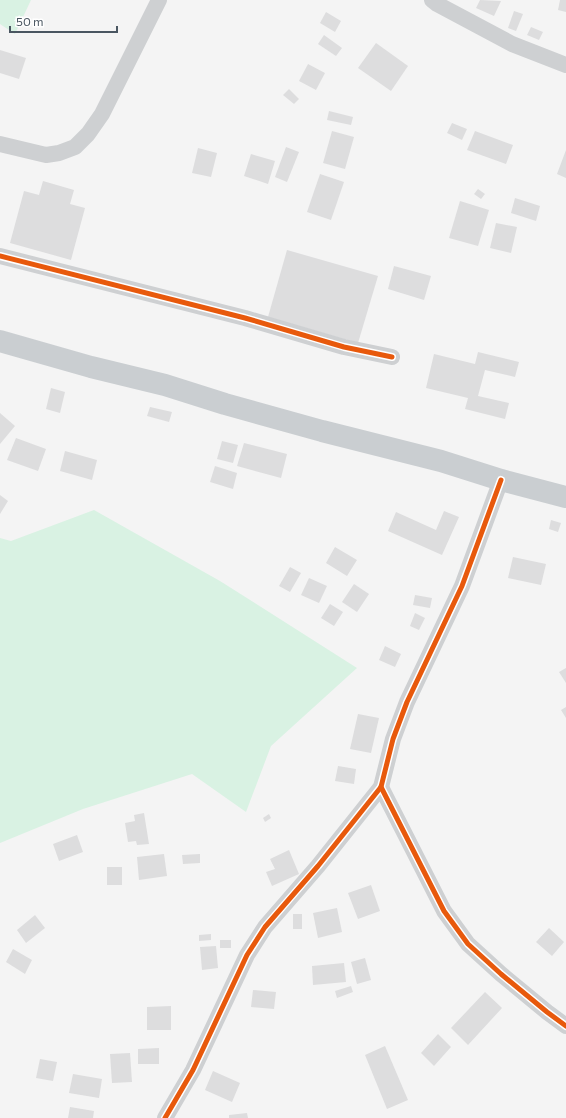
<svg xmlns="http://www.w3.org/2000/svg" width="566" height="1118" font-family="Commissioner,sans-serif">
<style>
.green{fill:#d9f2e3}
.building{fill:#ddddde}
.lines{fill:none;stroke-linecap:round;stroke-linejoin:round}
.minor{stroke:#ced0d2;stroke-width:16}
.primary{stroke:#caced1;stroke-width:22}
.cycleway-casing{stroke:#fff;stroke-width:8}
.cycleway{stroke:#e8590c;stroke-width:5}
</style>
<rect width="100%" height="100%" fill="#f4f4f4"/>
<!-- green -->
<g class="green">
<polygon points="0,0 31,0 15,34 0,24"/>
<polygon points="94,510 220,581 357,668 271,746 246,812 192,774 83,809 0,843 0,538 11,541"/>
</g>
<!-- building -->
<g class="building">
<polygon points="480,0 501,1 494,16 476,8"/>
<polygon points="560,0 566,0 566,12 558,10"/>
<polygon points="514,11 523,14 516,31 508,28"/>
<polygon points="326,12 341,21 335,32 320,23"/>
<polygon points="531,27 543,32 539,40 527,35"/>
<polygon points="324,35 342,48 336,56 318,44"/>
<polygon points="376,43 408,66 391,91 358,68"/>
<polygon points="0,50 26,58 19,79 0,73"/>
<polygon points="308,64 325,73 316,90 299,81"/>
<polygon points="289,89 299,99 294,104 283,95"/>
<polygon points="329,111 353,117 351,125 327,120"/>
<polygon points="452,123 467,129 462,140 447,133"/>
<polygon points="332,131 354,137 345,169 323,163"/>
<polygon points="475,131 513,145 506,164 467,150"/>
<polygon points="286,147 299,152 287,182 275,177"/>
<polygon points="198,148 217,153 211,177 192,173"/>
<polygon points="566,150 566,178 557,174"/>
<polygon points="251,154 275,161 268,184 244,176"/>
<polygon points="320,174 344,182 331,220 307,212"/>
<polygon points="43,181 74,190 70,204 85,208 71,260 10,243 24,191 39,195"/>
<polygon points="478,189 485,194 481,199 474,194"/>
<polygon points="515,198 540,206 536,221 511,213"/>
<polygon points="460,201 489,210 478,246 449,238"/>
<polygon points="496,223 517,227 511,253 490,248"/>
<polygon points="287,250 378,276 358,343 268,317"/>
<polygon points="394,266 431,276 424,300 388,289"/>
<polygon points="478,352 519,362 515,377 485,370 478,396 509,403 505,419 465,409 468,398 426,388 434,354 475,364"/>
<polygon points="51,388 65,392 60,413 46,409"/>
<polygon points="150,407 172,412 169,422 147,416"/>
<polygon points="0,413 15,426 0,444"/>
<polygon points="16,438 46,449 38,471 7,460"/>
<polygon points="222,441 238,445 233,463 217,459"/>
<polygon points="244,443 287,454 281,478 237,466"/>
<polygon points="65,451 97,460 92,480 60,471"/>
<polygon points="215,466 237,473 233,489 210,482"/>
<polygon points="0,495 8,501 0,514"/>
<polygon points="444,511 459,517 442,555 388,531 396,512 436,530"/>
<polygon points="551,520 561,523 558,532 549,529"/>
<polygon points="335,547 357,560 347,576 326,563"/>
<polygon points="513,557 546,564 541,585 508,578"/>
<polygon points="290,567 301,573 290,592 279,586"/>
<polygon points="309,578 327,586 319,603 301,595"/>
<polygon points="354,584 369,594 357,612 342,602"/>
<polygon points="415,595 432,598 430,608 413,605"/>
<polygon points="330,604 343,612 334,626 321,618"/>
<polygon points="415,613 425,618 419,630 410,626"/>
<polygon points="385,646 401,654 395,667 379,660"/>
<polygon points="566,668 566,683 559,672"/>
<polygon points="566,707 566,718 561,710"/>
<polygon points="358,714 379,718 371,753 350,749"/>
<polygon points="338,766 356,769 354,784 335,781"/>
<polygon points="144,813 149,844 137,845 136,841 128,842 125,823 135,821 134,815"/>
<polygon points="269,814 271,818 265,822 263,818"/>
<polygon points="77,835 83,852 59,861 53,844"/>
<polygon points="289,850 299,874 272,886 266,872 275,869 270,859"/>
<polygon points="164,854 167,876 139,880 137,857"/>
<polygon points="200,854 200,863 183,864 182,855"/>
<rect x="107" y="867" width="15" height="18"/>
<polygon points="371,885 380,911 358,919 348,893"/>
<polygon points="337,908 342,932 318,938 313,913"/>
<rect x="293" y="914" width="9" height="15"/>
<polygon points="35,915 45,928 26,943 17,930"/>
<polygon points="549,928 564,942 552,956 536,942"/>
<polygon points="211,934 211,940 199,941 199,935"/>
<rect x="220" y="940" width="11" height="8"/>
<polygon points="216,946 218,968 202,970 200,947"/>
<polygon points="13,949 32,960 25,974 6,962"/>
<polygon points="365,958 371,980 357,984 351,962"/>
<polygon points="344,963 346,982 313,985 312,966"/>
<polygon points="351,986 353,992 337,998 335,991"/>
<polygon points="253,990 276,992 274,1009 251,1007"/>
<polygon points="485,992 502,1008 468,1045 451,1028"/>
<polygon points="171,1006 171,1030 147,1030 147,1007"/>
<polygon points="438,1034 451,1047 434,1066 421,1053"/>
<polygon points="385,1046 408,1100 387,1109 365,1055"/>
<polygon points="159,1048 159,1064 138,1064 138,1049"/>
<polygon points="130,1053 132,1082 112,1083 110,1054"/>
<polygon points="40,1059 57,1062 53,1081 36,1078"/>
<polygon points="213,1071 240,1083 232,1102 205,1090"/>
<polygon points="73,1074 102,1079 99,1098 69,1093"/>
<polygon points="70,1107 94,1111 93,1118 68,1118"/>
<polygon points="247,1113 248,1118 229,1118 229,1115"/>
</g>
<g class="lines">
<!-- minor -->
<g class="minor">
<polyline points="432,0 437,4 512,44 566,65"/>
<polyline points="0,144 46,155 59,153 75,147 88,134 102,114 159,0"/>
<polyline points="0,256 245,318 344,347 392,357"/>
<polyline points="381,787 444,911 468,944 501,974 547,1012 566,1026"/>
<polyline points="165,1118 193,1070 247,955 265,927 318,866 381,787 393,739 407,702 462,586 501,480"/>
</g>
<!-- primary -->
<polyline class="primary" points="0,341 91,367 165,385 225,404 322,431 441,461 501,480 566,497"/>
<!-- cycleway casing -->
<g class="cycleway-casing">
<g id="cycleway">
<polyline points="0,256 245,318 344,347 392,357"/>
<polyline points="381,787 444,911 468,944 501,974 547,1012 566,1026"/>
<polyline points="165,1118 193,1070 247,955 265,927 318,866 381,787 393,739 407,702 462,586 501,480"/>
</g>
</g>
<!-- cycleway -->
<use href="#cycleway" class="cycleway"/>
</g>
<!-- scale -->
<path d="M10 26v6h107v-6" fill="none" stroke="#4a5661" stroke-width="2"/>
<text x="16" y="26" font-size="12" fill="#4a5661" stroke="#ffffff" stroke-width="3" paint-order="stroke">50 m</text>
</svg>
